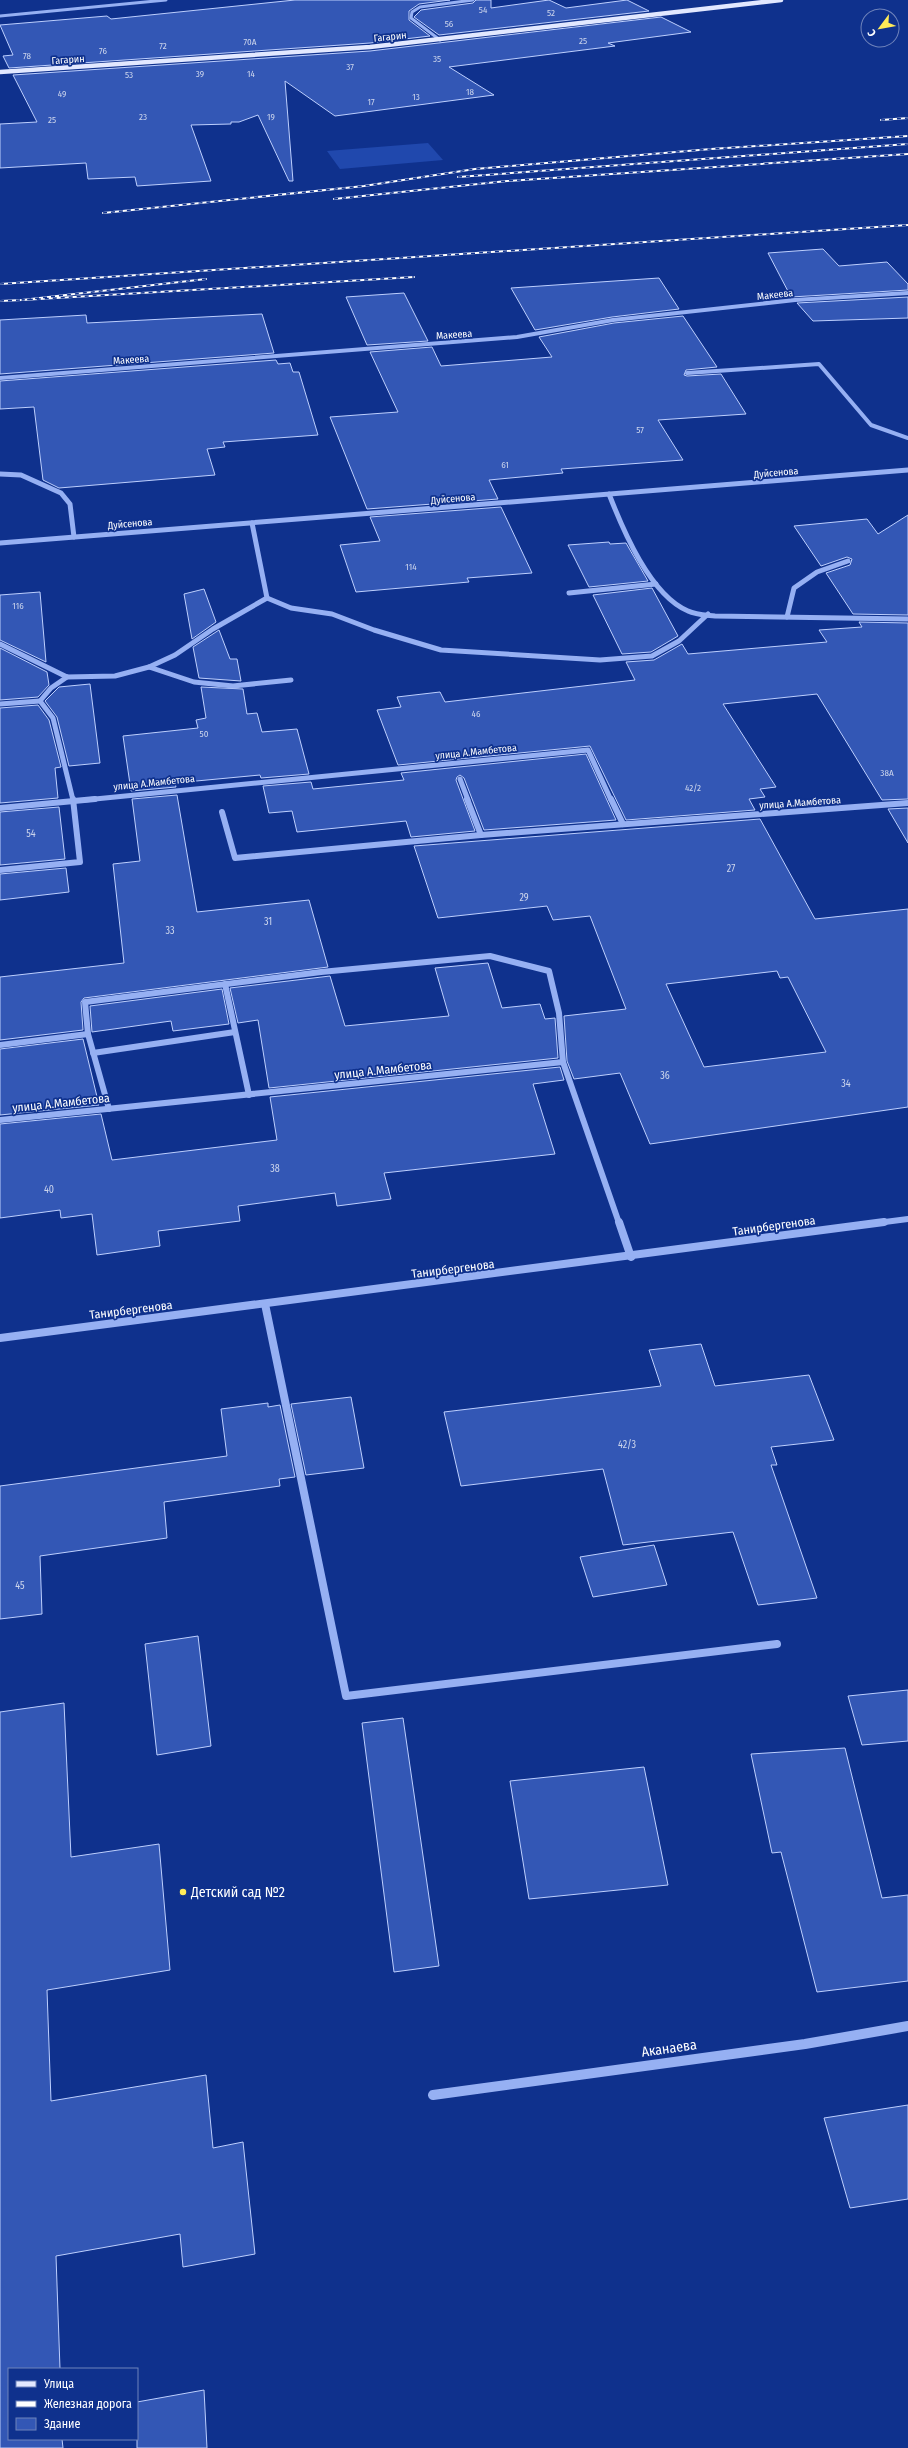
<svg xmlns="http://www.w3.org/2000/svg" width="908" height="2448" font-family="'Fira Sans Condensed',sans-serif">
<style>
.green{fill:#2048ad}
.building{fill:#3357b5;stroke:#bdcffe;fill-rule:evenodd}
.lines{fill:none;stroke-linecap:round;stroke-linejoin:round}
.minor-far5{stroke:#96b0f3;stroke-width:3}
.minor-far4{stroke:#96b0f3;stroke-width:4}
.minor-far3{stroke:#96b0f3;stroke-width:5}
.minor-far2{stroke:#96b0f3;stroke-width:6}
.minor-far1{stroke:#96b0f3;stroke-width:8}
.minor{stroke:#96b0f3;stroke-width:10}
.major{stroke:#e2e8ff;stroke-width:4.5}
.rail-casing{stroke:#fff;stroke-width:2}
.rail{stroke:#0f318d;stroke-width:1.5;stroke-dasharray:4;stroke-linecap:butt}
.poi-dot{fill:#ffeb58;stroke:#0f318d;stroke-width:1.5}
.labels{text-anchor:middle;stroke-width:3.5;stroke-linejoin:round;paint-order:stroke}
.far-number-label{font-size:9px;fill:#ccd5ec}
.far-street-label{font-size:10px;fill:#fff;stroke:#0f318d}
.number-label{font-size:10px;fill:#ccd5ec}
.street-label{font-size:12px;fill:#fff;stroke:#0f318d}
.near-poi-label{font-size:14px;fill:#fff;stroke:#0f318d;text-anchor:start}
.near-street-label{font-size:14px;fill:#fff;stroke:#0f318d}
</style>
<rect width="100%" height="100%" fill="#0f318d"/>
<!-- green -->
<polygon class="green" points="428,143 443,160 340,169 327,151"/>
<!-- building -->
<g class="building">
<polygon points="295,0 450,0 419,4 409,11 409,20 430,36 370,43 9,68 3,56 13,55 0,25 107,16 111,19"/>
<polygon points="476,0 491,0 491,8 549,0 566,8 627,0 649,11 439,35 414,17 421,10 473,3"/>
<polygon points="661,17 691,32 608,43 615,46 449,67 494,95 335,116 285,81 293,181 289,181 258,115 239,122 231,122 231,124 191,125 211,181 137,186 135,177 88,179 86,163 0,168 0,124 37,122 13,75 370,51"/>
<polygon points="823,249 839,266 887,262 908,284 908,290 791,297 768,253"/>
<polygon points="659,278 679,309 612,317 535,330 511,288"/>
<polygon points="404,293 428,341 367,345 346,297"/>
<polygon points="908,297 908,318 813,321 797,303"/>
<polygon points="262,314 274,353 0,374 0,320 86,315 87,323"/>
<polygon points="683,316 717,367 686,370 684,375 687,376 721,374 746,414 658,420 683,460 561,469 563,473 489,480 498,499 367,509 330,417 398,412 370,352 432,347 441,366 552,357 539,337 614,323"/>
<polygon points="276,360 278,364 290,363 293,372 299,372 318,435 223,442 225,447 207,449 215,475 59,488 43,480 34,407 0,409 0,381"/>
<polygon points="501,507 532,573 467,578 469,582 356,592 340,545 380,541 370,517"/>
<polygon points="908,515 908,615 853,614 826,573 850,565 852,559 847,557 821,566 794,526 867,519 878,534"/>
<polygon points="609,542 610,544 626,543 648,581 589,587 568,545"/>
<polygon points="652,588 678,636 651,652 622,654 593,595"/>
<polygon points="204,589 216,622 192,639 184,594"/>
<polygon points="40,592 46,662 0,640 0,595"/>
<polygon points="859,622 908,623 908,799 882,800 817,694 723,704 776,787 760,789 765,797 749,799 755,810 626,820 590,746 398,765 377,710 401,707 397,697 440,692 445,702 635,680 626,662 654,660 682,644 688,654 827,642 819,630 862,627"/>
<polygon points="219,630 230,659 237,659 241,681 199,678 193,647"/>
<polygon points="0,648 47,672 49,685 38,697 0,700"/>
<polygon points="90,684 100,763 69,766 57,717 45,701 59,687"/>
<polygon points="201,687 243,689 247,714 257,713 262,732 297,729 309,774 261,778 260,775 175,783 176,787 131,791 123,736 198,728 196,720 206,718"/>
<polygon points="38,705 49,720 61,767 55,768 58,798 0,803 0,708"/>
<polygon points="586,754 616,820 484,830 464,778 460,775 457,777 456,780 475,831 411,837 406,821 297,832 292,811 269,813 263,786 311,782 313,789 404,780 401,773"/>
<polygon points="177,795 197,912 309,900 328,967 84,998 81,1002 83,1030 0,1040 0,977 124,963 113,864 140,861 132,799"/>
<polygon points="59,807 65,859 0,865 0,812"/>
<polygon points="908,808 908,843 888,809"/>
<path d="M760 819 815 919 908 909V1107L650 1144 620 1073 574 1079 567 1061 564 1016 626 1009 590 916 553 920 547 906 438 918 414 846ZM777 971 780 978 788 977 826 1052 704 1067 666 984Z"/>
<polygon points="66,868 69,892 0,900 0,874"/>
<polygon points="488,963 502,1008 540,1004 545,1019 555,1018 558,1058 269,1088 258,1020 238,1023 230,988 330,976 345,1026 449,1016 435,968"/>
<polygon points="222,989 229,1024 173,1031 171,1021 92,1032 90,1006"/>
<polygon points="83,1039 99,1105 0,1115 0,1049"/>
<polygon points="560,1067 564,1080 533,1084 555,1154 384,1173 391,1199 337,1206 335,1193 238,1206 240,1221 158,1231 160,1246 97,1255 92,1214 61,1218 60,1210 0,1218 0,1124 101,1114 112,1160 277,1140 270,1097"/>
<polygon points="701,1344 715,1386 809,1375 834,1440 771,1447 777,1465 771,1465 817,1598 758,1605 733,1532 623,1545 603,1469 461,1486 444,1412 661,1386 649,1350"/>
<polygon points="351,1397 364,1468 306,1475 291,1404"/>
<polygon points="268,1403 268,1407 280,1405 295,1477 279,1479 280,1486 164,1502 167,1538 40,1556 42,1614 0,1619 0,1486 227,1456 221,1409"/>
<polygon points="654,1545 667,1585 593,1597 580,1557"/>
<polygon points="198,1636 211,1746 157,1755 145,1644"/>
<polygon points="908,1690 908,1741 862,1745 848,1696"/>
<polygon points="64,1703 71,1857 159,1844 170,1970 47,1990 51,2101 206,2075 213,2148 243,2142 255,2254 183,2267 180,2234 56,2256 60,2369 9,2369 9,2439 62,2439 63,2448 0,2448 0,1712"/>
<polygon points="403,1718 439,1966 394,1972 362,1723"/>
<polygon points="845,1748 882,1898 908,1895 908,1981 817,1992 781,1852 772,1853 751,1754"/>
<polygon points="644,1767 668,1885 529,1899 510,1781"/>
<polygon points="908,2105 908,2199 850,2208 824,2118"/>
<polygon points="204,2390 207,2448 137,2448 137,2402"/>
</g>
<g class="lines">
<!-- minor-far5 -->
<g class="minor-far5">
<polyline points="0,16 166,0"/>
<polyline points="440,40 411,18 412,12 420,7 473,0"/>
</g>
<!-- minor-far4 -->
<g class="minor-far4">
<polyline points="687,373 819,364 871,425 908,438"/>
<polyline points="0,378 517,337 613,320 795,300 908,293"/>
</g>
<!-- minor-far3 -->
<g class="minor-far3">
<polyline points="0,474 21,475 61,493 70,504 74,537"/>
<path d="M609 494C623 530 650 595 688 611 696 615 706 615 715 616L908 619"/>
<polyline points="0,543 908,470"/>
<polyline points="569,593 656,584"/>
<polyline points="267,598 291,608 332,614 374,630 441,650 600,660 652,656 679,641 708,614"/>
<polyline points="787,617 794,588 817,572 848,561"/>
<polyline points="0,644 67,677 115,676 149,667 175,655 213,629 267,598 252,523"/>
<polyline points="149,667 194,682 233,686 291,680"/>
<polyline points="67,677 51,688 40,701 53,718 73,800"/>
<polyline points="0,704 40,701"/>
<polyline points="460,779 468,800"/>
<polyline points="85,800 588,750 611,800"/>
</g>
<!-- minor-far2 -->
<g class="minor-far2">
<polyline points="467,799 481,835"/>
<polyline points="611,799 623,824"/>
<polyline points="0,808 95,799"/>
<polyline points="222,812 235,858 481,835 908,803"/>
<polyline points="0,870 80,862 73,799"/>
<polyline points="225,984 249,1095"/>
<polyline points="0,1045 88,1034"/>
<polyline points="93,1053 235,1032"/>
<polyline points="109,1109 88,1034 85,1002 321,972 490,956 549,971 559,1013 563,1062"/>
<polyline points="0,1120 563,1062 619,1223"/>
<polyline points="877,1223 908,1219"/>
</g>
<!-- minor-far1 -->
<g class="minor-far1">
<polyline points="619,1222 631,1257"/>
<polyline points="265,1304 346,1696 777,1644"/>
<polyline points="0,1338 884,1222"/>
</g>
<!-- minor -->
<polyline class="minor" points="433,2095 805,2044 908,2026"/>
<!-- major -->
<polyline class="major" points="0,72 370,47 781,0"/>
<!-- rail casing -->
<g class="rail-casing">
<g id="rail">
<polyline points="881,120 908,118"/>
<polyline points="458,177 908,144"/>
<polyline points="334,199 507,181 908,154"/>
<polyline points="103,213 364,186 475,169 711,149 908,136"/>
<polyline points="206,279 22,300 414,277"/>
<polyline points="0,284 908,225"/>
<polyline points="0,301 22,300"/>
</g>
</g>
<!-- rail -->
<use href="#rail" class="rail"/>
</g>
<!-- markers -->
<circle class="poi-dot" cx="183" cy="1892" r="4"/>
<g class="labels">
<!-- far-number labels -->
<g class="far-number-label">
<text x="483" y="13">54</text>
<text x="551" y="16">52</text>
<text x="449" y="27">56</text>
<text x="583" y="44">25</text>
<text x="250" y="45">70А</text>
<text x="163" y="49">72</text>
<text x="103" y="54">76</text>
<text x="27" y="59">78</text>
<text x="437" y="62">35</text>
<text x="350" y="70">37</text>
<text x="200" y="77">39</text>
<text x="251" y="77">14</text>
<text x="129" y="78">53</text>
<text x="470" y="95">18</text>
<text x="62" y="97">49</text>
<text x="416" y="100">13</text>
<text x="371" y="105">17</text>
<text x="143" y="120">23</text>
<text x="271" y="120">19</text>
<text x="52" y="123">25</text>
<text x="640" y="433">57</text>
<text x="505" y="468">61</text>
<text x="411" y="570">114</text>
<text x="18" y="609">116</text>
<text x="476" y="717">46</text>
<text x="204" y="737">50</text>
<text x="887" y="776">38А</text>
<text x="693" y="791">42/2</text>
</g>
<!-- far-street labels -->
<g class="far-street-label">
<text transform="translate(390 36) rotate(-6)" y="4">Гагарин</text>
<text transform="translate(68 59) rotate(-4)" y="4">Гагарин</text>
<text transform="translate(775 294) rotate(-6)" y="4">Макеева</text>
<text transform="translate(454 334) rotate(-4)" y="4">Макеева</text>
<text transform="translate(131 359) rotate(-4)" y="4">Макеева</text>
<text transform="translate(776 472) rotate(-5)" y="4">Дуйсенова</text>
<text transform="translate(453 498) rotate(-5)" y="4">Дуйсенова</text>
<text transform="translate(130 523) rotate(-5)" y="4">Дуйсенова</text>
<text transform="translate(476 751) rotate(-6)" y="4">улица А.Мамбетова</text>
<text transform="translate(154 782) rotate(-6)" y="4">улица А.Мамбетова</text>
<text transform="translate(800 802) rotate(-4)" y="4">улица А.Мамбетова</text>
</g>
<!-- number labels -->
<g class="number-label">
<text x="31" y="837">54</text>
<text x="731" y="872">27</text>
<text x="524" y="901">29</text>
<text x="268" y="925">31</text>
<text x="170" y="934">33</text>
<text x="665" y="1079">36</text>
<text x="846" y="1087">34</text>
<text x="275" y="1172">38</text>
<text x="49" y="1193">40</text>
<text x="627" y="1448">42/3</text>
<text x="20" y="1589">45</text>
</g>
<!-- street labels -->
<g class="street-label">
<text transform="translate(383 1070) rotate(-6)" y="4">улица А.Мамбетова</text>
<text transform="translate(61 1103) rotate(-6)" y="4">улица А.Мамбетова</text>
<text transform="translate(774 1226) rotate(-8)" y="4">Танирбергенова</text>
<text transform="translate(453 1269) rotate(-7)" y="4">Танирбергенова</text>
<text transform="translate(131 1310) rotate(-7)" y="4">Танирбергенова</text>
</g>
<!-- near-poi labels -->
<g class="near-poi-label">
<text x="191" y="1897">Детский сад №2</text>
</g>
<!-- near-street labels -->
<g class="near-street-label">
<text transform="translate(669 2048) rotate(-8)" y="5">Аканаева</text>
</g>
</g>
<!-- legend -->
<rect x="8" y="2368" width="130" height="72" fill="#0f318d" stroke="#6f83bb"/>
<rect x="16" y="2381" width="20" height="6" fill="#e2e8ff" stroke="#6f83bb"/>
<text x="44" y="2388" font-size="12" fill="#ffffff">Улица</text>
<rect x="16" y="2401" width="20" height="6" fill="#ffffff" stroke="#6f83bb"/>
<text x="44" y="2408" font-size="12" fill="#ffffff">Железная дорога</text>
<rect x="16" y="2418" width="20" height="12" fill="#3357b5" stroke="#6f83bb"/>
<text x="44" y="2428" font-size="12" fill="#ffffff">Здание</text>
<!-- north arrow -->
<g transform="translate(880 28) rotate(238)"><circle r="19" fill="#0f318d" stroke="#6f83bb"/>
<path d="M0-3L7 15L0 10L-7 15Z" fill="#ffeb58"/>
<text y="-6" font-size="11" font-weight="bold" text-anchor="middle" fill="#ffffff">С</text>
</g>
</svg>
